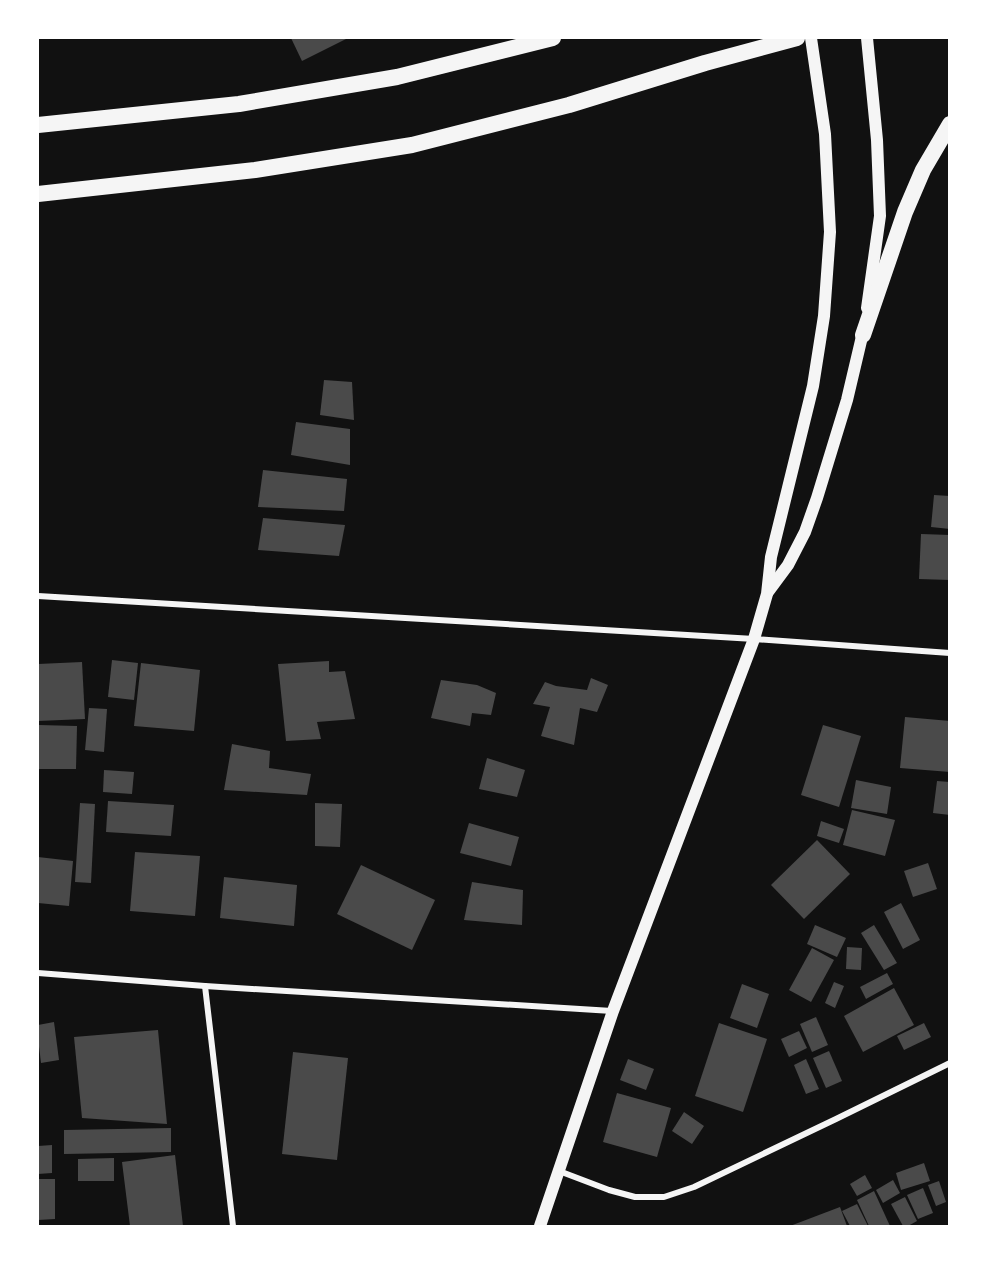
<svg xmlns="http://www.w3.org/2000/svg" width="987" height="1264" font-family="'PT Sans',sans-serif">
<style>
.building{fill:#4a4a4a}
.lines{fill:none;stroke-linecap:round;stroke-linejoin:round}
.minor{stroke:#f5f5f5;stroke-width:6}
.secondary{stroke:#f5f5f5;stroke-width:12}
.trunk{stroke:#f5f5f5;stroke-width:16}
</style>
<rect width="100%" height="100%" fill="#111"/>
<!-- building -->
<g class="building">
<polygon points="291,38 348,38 302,61"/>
<polygon points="324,380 352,382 354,420 320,415"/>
<polygon points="296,422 350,429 350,465 291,455"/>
<polygon points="263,470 347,479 344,511 258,507"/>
<polygon points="934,495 950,496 950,529 931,527"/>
<polygon points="263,518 345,525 339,556 258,550"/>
<polygon points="921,534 950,535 950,580 919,579"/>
<polygon points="112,660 138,663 134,700 108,697"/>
<polygon points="329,661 329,672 345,671 355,719 317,722 321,739 286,741 278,664"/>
<polygon points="82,662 85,719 38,721 38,664"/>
<polygon points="141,663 200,670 194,731 134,726"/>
<polygon points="591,678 608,685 597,712 580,708 574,745 541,736 550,707 533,704 545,682 556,686 587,690"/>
<polygon points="441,680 477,685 496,693 491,715 472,713 470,726 431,718"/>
<polygon points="89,708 107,709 104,752 85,750"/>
<polygon points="905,717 950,721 950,772 900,768"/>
<polygon points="39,725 77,726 76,769 38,769"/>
<polygon points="823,725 861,736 839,807 801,795"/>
<polygon points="232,744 270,751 269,768 311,774 307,795 224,790"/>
<polygon points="487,758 525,770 517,797 479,789"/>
<polygon points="104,770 134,772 132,794 103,792"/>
<polygon points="856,780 891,787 887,814 851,808"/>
<polygon points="937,781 950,782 950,815 933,813"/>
<polygon points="108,801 174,805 171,836 106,832"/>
<polygon points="80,803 95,804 91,883 75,882"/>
<polygon points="315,803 342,804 340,847 315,846"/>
<polygon points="852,810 895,820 885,856 843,845"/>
<polygon points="821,821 844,829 839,843 817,836"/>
<polygon points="469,823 519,837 511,866 460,853"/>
<polygon points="817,840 850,874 804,919 771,885"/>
<polygon points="135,852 200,856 195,916 130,911"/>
<polygon points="38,857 73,861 69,906 38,903"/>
<polygon points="928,863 937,889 913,897 904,871"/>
<polygon points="361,865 435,900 412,950 337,914"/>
<polygon points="224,877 297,885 294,926 220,918"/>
<polygon points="472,882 523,890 522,925 464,920"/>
<polygon points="901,903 920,940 903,949 884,912"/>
<polygon points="815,925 846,938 837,957 807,944"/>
<polygon points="874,925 897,963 884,970 861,933"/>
<polygon points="847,947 862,948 861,970 846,969"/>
<polygon points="812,948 834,960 811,1002 789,990"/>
<polygon points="887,973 893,984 866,999 860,987"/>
<polygon points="834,982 844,986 835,1008 825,1003"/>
<polygon points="742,984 769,994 757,1028 730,1018"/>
<polygon points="894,988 914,1025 863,1052 844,1016"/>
<polygon points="816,1017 828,1045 812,1052 800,1024"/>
<polygon points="54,1022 59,1060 41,1063 38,1038 38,1025"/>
<polygon points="719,1023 767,1039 743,1112 695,1096"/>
<polygon points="924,1023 931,1037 904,1050 897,1036"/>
<polygon points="158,1030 167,1124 82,1118 74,1037"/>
<polygon points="799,1031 807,1048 789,1057 781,1039"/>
<polygon points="829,1051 842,1081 826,1088 813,1058"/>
<polygon points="293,1052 348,1058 337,1160 282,1154"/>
<polygon points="628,1059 654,1069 646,1090 620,1080"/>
<polygon points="806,1059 819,1089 806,1094 794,1065"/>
<polygon points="617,1093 671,1108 657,1157 603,1142"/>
<polygon points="684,1112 704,1126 692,1144 672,1131"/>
<polygon points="171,1128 171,1152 64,1154 64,1130"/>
<polygon points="52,1145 52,1173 38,1174 38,1146"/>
<polygon points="175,1155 183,1226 130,1226 122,1162"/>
<polygon points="114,1158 114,1181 78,1181 78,1159"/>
<polygon points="924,1163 930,1181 901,1190 896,1173"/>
<polygon points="865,1175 872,1188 857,1196 850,1184"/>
<polygon points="38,1179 55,1179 55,1219 38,1220"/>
<polygon points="893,1180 900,1193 883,1203 876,1190"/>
<polygon points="939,1181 946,1202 936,1206 928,1185"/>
<polygon points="923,1188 933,1213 918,1219 907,1195"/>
<polygon points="874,1191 890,1226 869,1226 857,1200"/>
<polygon points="905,1197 917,1221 908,1226 903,1226 891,1204"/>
<polygon points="857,1204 868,1226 850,1226 842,1211"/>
<polygon points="840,1207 847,1226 790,1226"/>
</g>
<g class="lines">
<!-- minor -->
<g class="minor">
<polyline points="38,596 754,639 950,653"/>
<polyline points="38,973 205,986 612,1011"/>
<polyline points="205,986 233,1226"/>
<polyline points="559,1171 609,1190 635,1197 664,1197 694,1187 836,1119 950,1063"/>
</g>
<!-- secondary -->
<g class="secondary">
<polyline points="867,308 880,216 877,140 867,38"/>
<polyline points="768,592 788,565 805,532 817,498 847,400 864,328"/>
<polyline points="540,1226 613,1011 754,639 767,594 771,557 813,386 824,316 830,232 825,134 811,38"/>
</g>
<!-- trunk -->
<g class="trunk">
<polyline points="38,125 239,104 397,77 553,38"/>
<polyline points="38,194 255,170 412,145 569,105 705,63 797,38"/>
<polyline points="863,335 905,212 923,170 950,124"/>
</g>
</g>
<!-- border -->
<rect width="987" height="1264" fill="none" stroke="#ffffff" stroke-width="78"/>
</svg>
